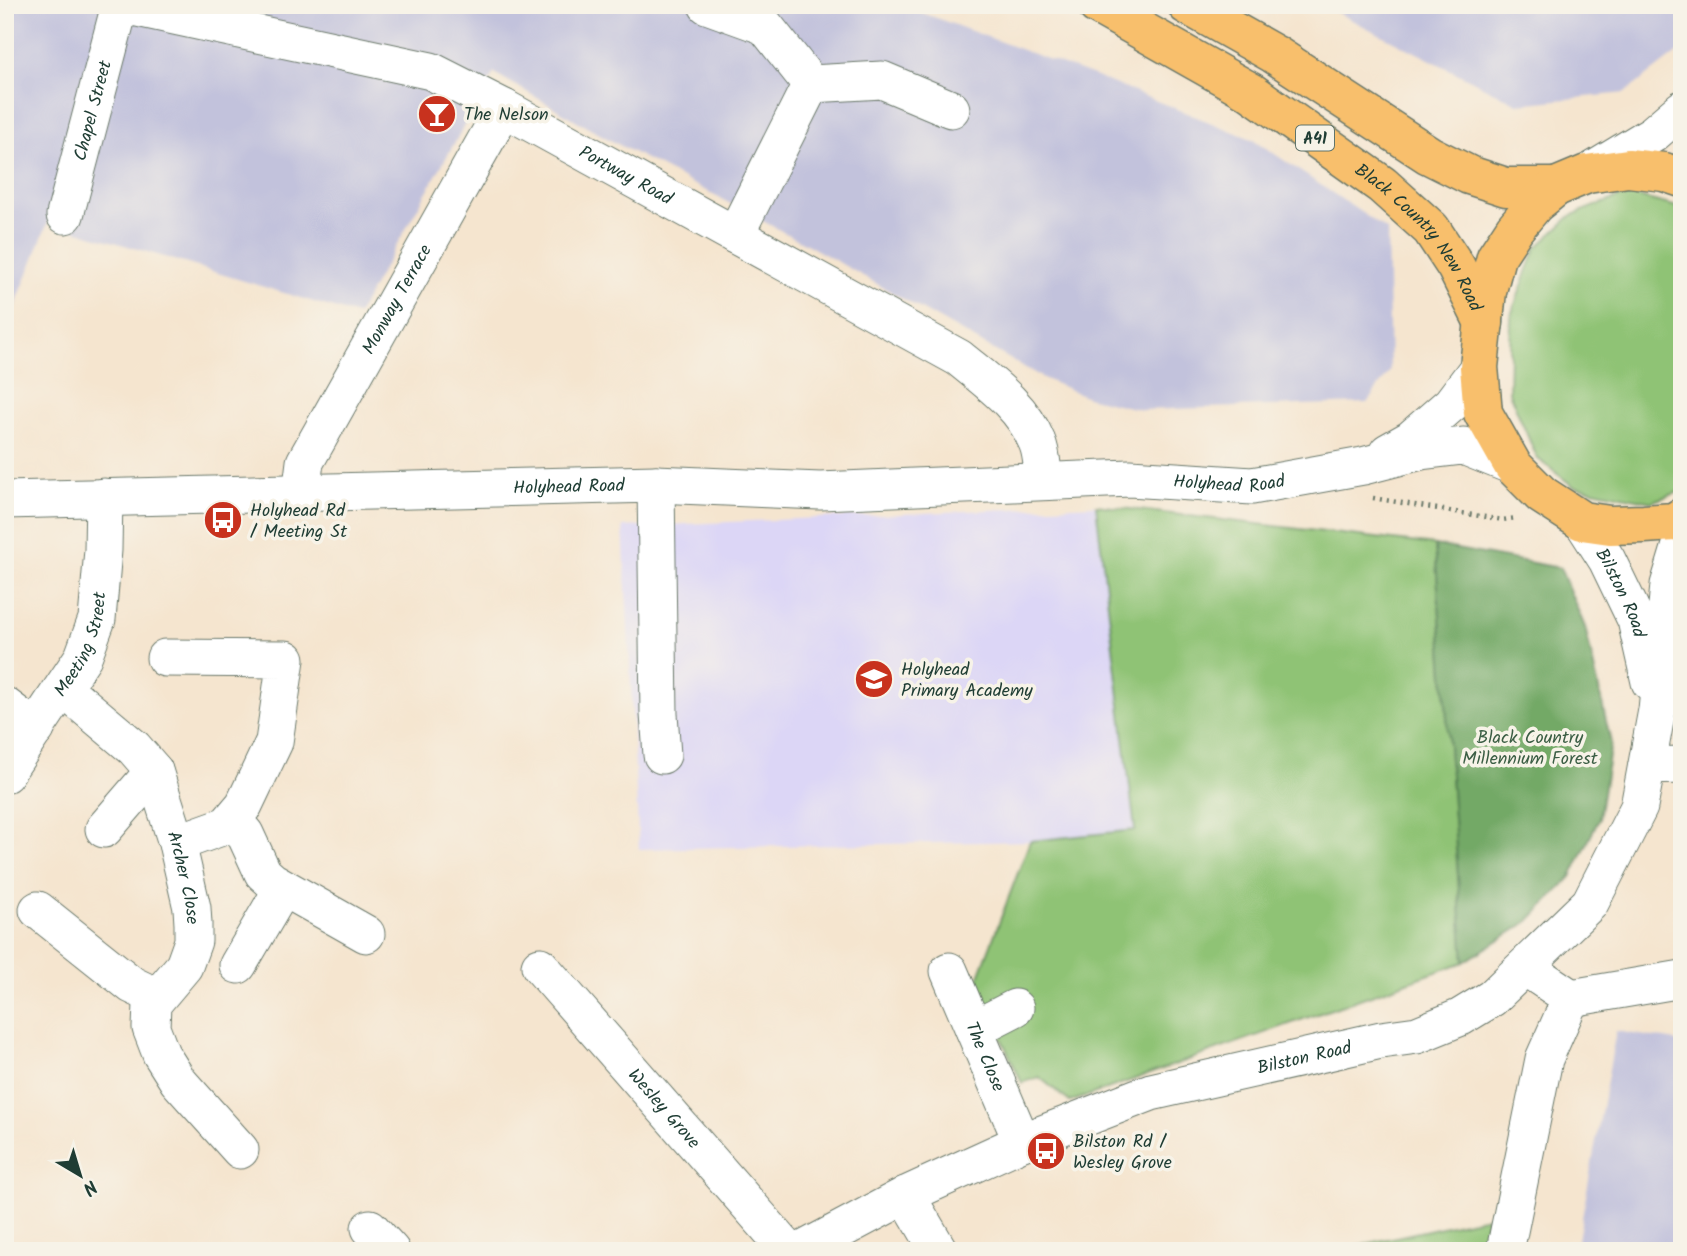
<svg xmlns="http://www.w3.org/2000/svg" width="1687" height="1256" font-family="Kalam,sans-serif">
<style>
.built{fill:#dcd6f6}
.industrial{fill:#c2c2dc}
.green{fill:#8fc374;stroke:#578054;stroke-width:2}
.forest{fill:#73a966;stroke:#49734d;stroke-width:2}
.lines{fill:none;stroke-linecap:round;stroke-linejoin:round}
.minor-casing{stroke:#6a786a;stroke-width:39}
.highway-casing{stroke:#6a786a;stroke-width:41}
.path{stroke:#6a786a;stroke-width:4.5;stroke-dasharray:2 5;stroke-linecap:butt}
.minor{stroke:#fff;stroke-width:37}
.highway{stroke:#f8bf6c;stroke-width:38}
.labels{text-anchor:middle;stroke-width:7;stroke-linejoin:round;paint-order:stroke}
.shield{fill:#f7f3e8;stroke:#60746a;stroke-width:2}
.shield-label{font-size:16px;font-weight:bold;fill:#1f3d34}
.street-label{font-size:18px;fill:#1f3d34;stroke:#f7f3e8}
.poi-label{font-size:18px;fill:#1f3d34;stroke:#f7f3e8;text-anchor:start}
.park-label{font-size:18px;fill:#3b5e44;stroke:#f7f3e8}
</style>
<rect width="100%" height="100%" fill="#f7f3e8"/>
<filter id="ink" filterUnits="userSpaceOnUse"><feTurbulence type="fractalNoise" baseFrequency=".0143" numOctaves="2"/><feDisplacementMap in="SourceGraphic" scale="14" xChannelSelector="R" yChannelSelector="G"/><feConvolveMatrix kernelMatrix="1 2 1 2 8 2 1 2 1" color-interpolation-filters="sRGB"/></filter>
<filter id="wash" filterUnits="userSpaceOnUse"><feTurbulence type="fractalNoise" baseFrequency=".00686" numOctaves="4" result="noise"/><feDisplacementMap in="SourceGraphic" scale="28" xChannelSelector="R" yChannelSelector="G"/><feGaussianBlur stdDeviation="1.57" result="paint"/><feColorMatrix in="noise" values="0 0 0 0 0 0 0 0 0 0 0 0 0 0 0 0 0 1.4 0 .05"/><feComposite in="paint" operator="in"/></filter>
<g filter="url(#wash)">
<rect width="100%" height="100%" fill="#f5e5cf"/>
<!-- built -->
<polygon class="built" points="1096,505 1135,830 1030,841 639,849 623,527"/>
<!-- industrial -->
<g class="industrial">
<polygon points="5,5 901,5 1099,78 1254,140 1387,230 1390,371 1367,403 1142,410 1087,397 1045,379 808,245 612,141 494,73 357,315 48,222 5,332"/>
<polygon points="1322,5 1682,5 1682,49 1625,93 1518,104"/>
<polygon points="1616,1031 1682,1042 1682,1251 1576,1251"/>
</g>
<!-- green -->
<g class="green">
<polygon points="1627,194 1682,208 1682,491 1651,502 1573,486 1537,458 1509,392 1511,315 1536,248 1572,215"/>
<polygon points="1096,505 1435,545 1464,962 1070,1102 1039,1077 1022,1083 976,984 1030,841 1135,830"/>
<polygon points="1487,1217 1481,1251 1333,1251"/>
</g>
<!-- forest -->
<polygon class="forest" points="1435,545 1560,568 1585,627 1611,743 1599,819 1571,877 1529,921 1464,962"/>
</g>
<g filter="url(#ink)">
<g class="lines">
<!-- minor casing -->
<g class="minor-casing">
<g id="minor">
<path id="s1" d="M123 5 431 71 504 108 959 358C988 382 1022 405 1037 442 1042 453 1042 468 1044 480"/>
<polyline points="707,5 765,26 811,84"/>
<polyline points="1587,174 1653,134 1682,109"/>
<path id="s2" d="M65 215 120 5"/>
<polyline points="735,235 811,84 882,80 951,109"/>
<polyline points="1388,452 1411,439 1451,404 1479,367"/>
<polyline points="656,484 659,714 662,755"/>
<path id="s3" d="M301 494 305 462 504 108"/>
<path id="s4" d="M5 500 656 484 820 491 1130 478 1252 486 1363 466 1421 451 1463 446 1513 466"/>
<path id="s5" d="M1582 521 1607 560 1636 620 1650 682"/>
<polyline points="165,658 286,659 274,742 244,805 227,825 177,843"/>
<path id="s6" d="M64 689 134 748 154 771 177 843 192 908 193 924V941L184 966 152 1004 151 1028 161 1054 178 1081 240 1150"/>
<polyline points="5,706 36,729"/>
<polyline points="1647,766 1682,765"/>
<path id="s7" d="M5 774 83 657 97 619 103 550 104 497"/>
<polyline points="227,825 239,827 245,834 263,873 272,881 366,934"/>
<polyline points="104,829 154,771"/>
<polyline points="38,910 132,985 157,997"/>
<polyline points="238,965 283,888"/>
<path id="s8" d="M540 966 789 1251"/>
<path id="s9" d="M949 971 1022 1142"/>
<polyline points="1571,998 1682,979"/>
<polyline points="974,1029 1015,1008"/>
<polyline points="906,1195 939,1251"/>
<polyline points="370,1228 391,1251"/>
<path id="s10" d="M801 1251 906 1195 1022 1142 1151 1092 1381 1040 1417 1035 1461 1017 1492 998 1590 903 1639 807 1657 710 1669 585 1682 542"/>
<polyline points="1505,1251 1544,1059 1571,998 1525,967"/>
</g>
</g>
<!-- highway casing -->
<g class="highway-casing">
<g id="highway">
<path id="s11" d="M1097 5 1251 92 1382 185 1431 229 1456 267 1484 323"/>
<polyline points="1187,5 1274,54 1429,155 1469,175 1506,187 1556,187"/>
<polyline points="1682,178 1664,172 1628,168 1587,174 1556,187 1535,204 1515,228 1496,257 1487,291 1479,367 1483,413 1513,466 1542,495 1582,521 1610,525 1644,524 1674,522 1682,517"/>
</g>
</g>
<!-- path -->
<polyline class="path" points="1373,498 1503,520 1517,518"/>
<!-- minor -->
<use href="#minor" class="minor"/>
<!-- highway -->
<use href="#highway" class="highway"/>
</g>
</g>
<!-- icons -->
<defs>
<g id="bar-disc" transform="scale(2.0125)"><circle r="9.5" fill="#c8321e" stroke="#f7f3e8"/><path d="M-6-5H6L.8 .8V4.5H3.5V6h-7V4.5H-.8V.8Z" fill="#fff"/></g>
<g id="bus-disc" transform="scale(2.0125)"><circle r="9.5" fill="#c8321e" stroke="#f7f3e8"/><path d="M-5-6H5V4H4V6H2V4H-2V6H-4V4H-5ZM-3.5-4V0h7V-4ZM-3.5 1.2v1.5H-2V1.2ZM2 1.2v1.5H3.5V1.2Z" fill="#fff"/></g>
<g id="school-disc" transform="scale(2.0125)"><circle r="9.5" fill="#c8321e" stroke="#f7f3e8"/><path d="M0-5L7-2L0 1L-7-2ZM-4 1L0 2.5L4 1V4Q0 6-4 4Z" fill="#fff"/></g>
</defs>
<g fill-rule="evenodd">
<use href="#bar-disc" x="437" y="114"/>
<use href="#bus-disc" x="223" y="520"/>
<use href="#school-disc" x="874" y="679"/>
<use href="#bus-disc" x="1046" y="1151"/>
</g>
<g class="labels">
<!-- shield labels -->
<rect class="shield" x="1296" y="125.5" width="38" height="25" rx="5"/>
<g class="shield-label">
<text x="1315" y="144">A41</text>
</g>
<!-- street labels -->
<g class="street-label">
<text dy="6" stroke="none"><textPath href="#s2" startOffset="108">Chapel Street</textPath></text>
<text dy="6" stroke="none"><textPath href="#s1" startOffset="536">Portway Road</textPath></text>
<text dy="6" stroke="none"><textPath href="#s11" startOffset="402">Black Country New Road</textPath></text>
<text dy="6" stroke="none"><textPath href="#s3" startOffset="219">Monway Terrace</textPath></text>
<text dy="6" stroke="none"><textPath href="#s4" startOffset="1225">Holyhead Road</textPath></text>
<text dy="6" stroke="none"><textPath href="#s4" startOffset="564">Holyhead Road</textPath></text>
<text dy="6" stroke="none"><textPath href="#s5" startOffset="82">Bilston Road</textPath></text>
<text dy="6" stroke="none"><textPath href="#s7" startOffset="152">Meeting Street</textPath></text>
<text dy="6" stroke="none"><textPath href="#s6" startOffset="233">Archer Close</textPath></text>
<text dy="6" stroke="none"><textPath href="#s9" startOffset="93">The Close</textPath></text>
<text dy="6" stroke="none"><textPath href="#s10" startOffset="542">Bilston Road</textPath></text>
<text dy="6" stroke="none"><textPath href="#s8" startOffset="189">Wesley Grove</textPath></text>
</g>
<!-- poi labels -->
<g class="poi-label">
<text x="464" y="120">The Nelson</text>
<text x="250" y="516">Holyhead Rd<tspan x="250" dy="21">/ Meeting St</tspan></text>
<text x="901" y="675">Holyhead<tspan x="901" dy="21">Primary Academy</tspan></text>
<text x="1073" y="1147">Bilston Rd /<tspan x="1073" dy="21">Wesley Grove</tspan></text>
</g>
<!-- park labels -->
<g class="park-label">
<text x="1530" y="743">Black Country<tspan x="1530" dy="21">Millennium Forest</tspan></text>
</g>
</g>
<!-- margin -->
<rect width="1687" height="1256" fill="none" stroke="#f7f3e8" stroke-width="28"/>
<!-- north arrow -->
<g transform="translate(80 1175) rotate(142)" stroke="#f7f3e8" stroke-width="5" paint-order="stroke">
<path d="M0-5L12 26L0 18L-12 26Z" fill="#1f3d34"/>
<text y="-10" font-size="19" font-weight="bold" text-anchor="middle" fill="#1f3d34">N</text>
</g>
</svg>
